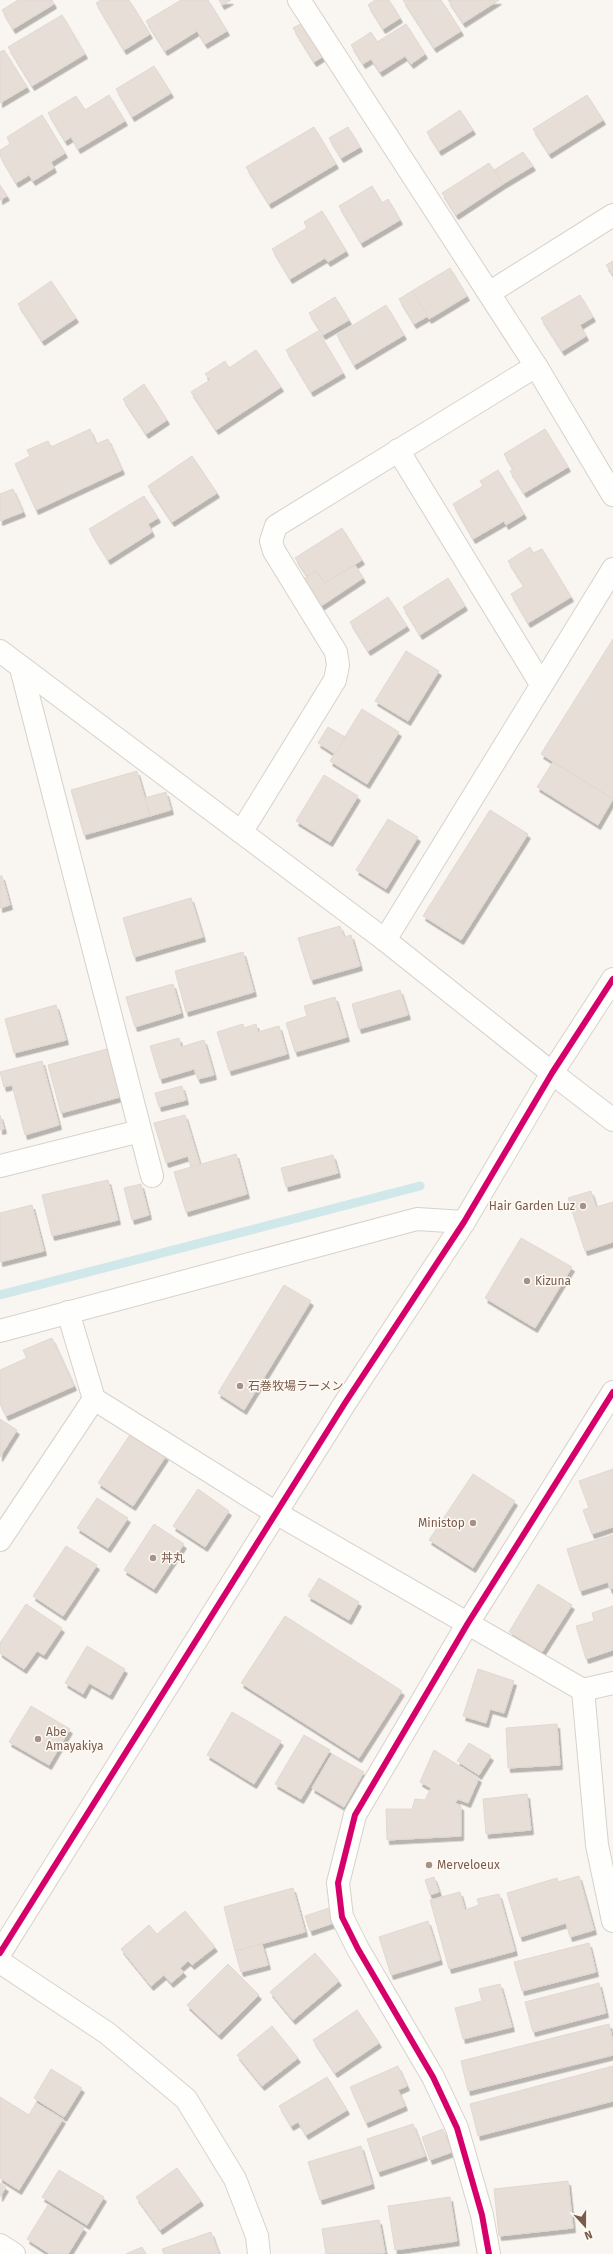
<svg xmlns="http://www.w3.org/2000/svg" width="613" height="2254" font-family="'Fira Sans','Noto Sans JP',sans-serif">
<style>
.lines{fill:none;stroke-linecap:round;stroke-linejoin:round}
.stream{stroke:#d0e8ea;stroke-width:9}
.building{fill:#e6ded7;stroke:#e2d8d2;filter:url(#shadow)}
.street-casing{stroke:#d7d1cb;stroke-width:24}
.secondary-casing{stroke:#d9d2cb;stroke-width:24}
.street{stroke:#fefefd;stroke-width:22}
.secondary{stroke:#fefefd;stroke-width:22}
.cycleway-casing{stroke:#fffaf3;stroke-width:8}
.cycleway{stroke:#d6006c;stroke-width:6}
.poi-dot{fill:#a69286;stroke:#fffaf3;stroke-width:1.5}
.labels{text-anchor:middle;stroke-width:3;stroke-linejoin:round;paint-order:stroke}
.poi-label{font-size:12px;fill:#7a5c4d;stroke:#fffaf3;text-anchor:start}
</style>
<defs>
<filter id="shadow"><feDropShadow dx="2.5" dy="4.5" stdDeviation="0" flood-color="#0004"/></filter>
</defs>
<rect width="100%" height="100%" fill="#f9f5f0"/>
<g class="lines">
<!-- stream -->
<polyline class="stream" points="0,1295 420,1186"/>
</g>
<!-- building -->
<g class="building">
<polygon points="18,0 52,0 54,4 13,29 2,10"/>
<polygon points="101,0 129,0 150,34 124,50 96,3"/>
<polygon points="181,0 208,0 227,31 205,44 197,31 165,51 146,21"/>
<polygon points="219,0 231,0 222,5"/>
<polygon points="375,0 389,0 400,18 383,29 368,5"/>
<polygon points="403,0 441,0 461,31 434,48"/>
<polygon points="448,0 499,0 463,23"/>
<polygon points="62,15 85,54 32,86 8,47"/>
<polygon points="302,23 322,57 314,62 293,28"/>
<polygon points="406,24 425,54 411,64 405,56 380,72 371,59 363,64 351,45 371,32 377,42"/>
<polygon points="4,50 27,87 0,103 0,52"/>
<polygon points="154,66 171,93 132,117 116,89"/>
<polygon points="109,95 125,121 78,149 71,137 65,141 48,113 76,96 85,110"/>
<polygon points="587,95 603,120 549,154 533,129"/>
<polygon points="460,110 473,130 439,151 427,132"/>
<polygon points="42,115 65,153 51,162 54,168 33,181 29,175 16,183 0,156 0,150 10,144 7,137"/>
<polygon points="314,127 336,164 269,204 246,167"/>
<polygon points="348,127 360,147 341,158 329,138"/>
<polygon points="523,152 533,166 503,184 494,170"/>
<polygon points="489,163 503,184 456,215 442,193"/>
<polygon points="0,185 7,196 0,200"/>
<polygon points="372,186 382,203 388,199 400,220 361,243 339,206"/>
<polygon points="322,211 346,251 328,262 325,258 290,279 272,249 307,228 304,222"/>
<polygon points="613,261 613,275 606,265"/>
<polygon points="450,268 467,296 429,319 412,291"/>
<polygon points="51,281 76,318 42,341 18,304"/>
<polygon points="412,291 428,316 414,324 399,299"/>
<polygon points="580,295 593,317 580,325 586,336 562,351 541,318"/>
<polygon points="335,297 349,320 323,335 309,313"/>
<polygon points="386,305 404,335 354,365 337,335"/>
<polygon points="318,331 343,373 311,392 286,350"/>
<polygon points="256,350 281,387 216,430 191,392 210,380 205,374 225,361 229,368"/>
<polygon points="144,384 167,420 146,434 123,399"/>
<polygon points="90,429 96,444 108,439 122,470 36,510 15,464 30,456 27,450 48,441 51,447"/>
<polygon points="545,429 568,467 524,493 510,471 513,469 504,454"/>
<polygon points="192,456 217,493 172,522 148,486"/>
<polygon points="498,470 524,514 506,525 504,521 473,539 453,504 483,486 480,481"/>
<polygon points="13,489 23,512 0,521 0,494"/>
<polygon points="144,496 158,518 148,524 152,532 108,560 89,529"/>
<polygon points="342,528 362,560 325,583 316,571 307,576 295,558"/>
<polygon points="530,547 533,553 542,549 571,597 528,623 511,594 524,586 508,561"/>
<polygon points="355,565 363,578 321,606 303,579 316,571 325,583"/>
<polygon points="448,578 465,606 420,635 403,607"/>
<polygon points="388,597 407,626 368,651 350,622"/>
<polygon points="613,639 613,799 541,754"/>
<polygon points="406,651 439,671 408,721 375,701"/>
<polygon points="362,709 399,732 367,784 330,761"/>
<polygon points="328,727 345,737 335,754 318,743"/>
<polygon points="553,762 613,799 598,825 537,787"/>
<polygon points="137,771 150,816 84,835 71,790"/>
<polygon points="324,775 358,796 330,842 296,821"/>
<polygon points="166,792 171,810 150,816 145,798"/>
<polygon points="490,810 528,834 461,940 423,916"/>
<polygon points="388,819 418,837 386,889 356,870"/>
<polygon points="0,876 2,876 10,905 0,908"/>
<polygon points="191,898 203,937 134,957 123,918"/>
<polygon points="340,926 344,937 351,935 360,966 311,980 298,938"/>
<polygon points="243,952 254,992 186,1012 175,971"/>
<polygon points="173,984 181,1013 135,1027 126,997"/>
<polygon points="400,990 408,1015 359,1029 352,1004"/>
<polygon points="335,997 347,1037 295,1052 286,1023 307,1016 304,1006"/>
<polygon points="56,1005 66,1040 14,1053 5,1019"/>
<polygon points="243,1024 244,1028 256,1024 258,1032 279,1026 287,1054 229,1071 217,1032"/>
<polygon points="179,1038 181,1047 204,1040 214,1075 198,1079 194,1069 160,1079 150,1046"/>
<polygon points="107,1049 120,1097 61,1113 48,1065"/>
<polygon points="42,1061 59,1125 25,1135 12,1085 4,1087 0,1072"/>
<polygon points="182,1086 186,1100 159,1107 155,1093"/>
<polygon points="0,1115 4,1129 0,1130"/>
<polygon points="185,1115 200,1165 191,1167 188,1156 166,1163 154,1123"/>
<polygon points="236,1154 247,1194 186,1212 174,1172"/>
<polygon points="333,1155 338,1173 286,1187 281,1168"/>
<polygon points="108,1180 118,1220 52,1236 42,1195"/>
<polygon points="141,1184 149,1215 132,1220 124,1188"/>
<polygon points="591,1191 596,1207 613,1202 613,1242 585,1251 568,1198"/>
<polygon points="32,1205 44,1251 0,1262 0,1213"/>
<polygon points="521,1238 572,1267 535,1328 485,1298"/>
<polygon points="284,1285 311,1301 244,1410 218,1393"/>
<polygon points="52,1338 74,1386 6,1416 0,1404 0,1370 27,1358 23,1350"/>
<polygon points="0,1419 17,1430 0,1457"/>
<polygon points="131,1433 166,1456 133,1506 98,1483"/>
<polygon points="613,1469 613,1527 592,1534 583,1510 589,1508 579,1481"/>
<polygon points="473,1474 515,1501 473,1568 429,1540"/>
<polygon points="198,1489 229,1511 205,1547 173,1526"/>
<polygon points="97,1498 128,1518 108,1548 77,1528"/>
<polygon points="154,1524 184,1544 154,1589 124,1570"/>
<polygon points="613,1535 613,1588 610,1589 608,1582 580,1591 567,1549"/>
<polygon points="66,1546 97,1565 63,1616 33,1596"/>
<polygon points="319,1578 359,1602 349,1620 308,1596"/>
<polygon points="538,1584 572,1605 542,1652 509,1632"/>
<polygon points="26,1604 62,1628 44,1655 37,1651 24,1669 0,1653 0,1643"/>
<polygon points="613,1606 613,1650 586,1659 576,1626 594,1621 592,1613"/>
<polygon points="285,1616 402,1691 359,1758 241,1683"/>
<polygon points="87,1646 125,1669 110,1695 89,1683 83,1694 65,1683"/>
<polygon points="478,1669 514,1681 504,1713 490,1709 486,1723 463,1716"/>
<polygon points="31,1706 70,1729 49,1765 9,1742"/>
<polygon points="232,1712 281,1741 254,1784 207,1755"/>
<polygon points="557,1724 560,1765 508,1768 506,1728"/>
<polygon points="304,1735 330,1750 301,1799 275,1784"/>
<polygon points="469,1743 491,1756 479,1775 457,1761"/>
<polygon points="434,1750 479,1778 468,1803 458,1799 455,1803 461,1806 461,1836 387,1840 386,1809 412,1809 415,1799 425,1800 431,1788 420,1782"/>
<polygon points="332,1754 364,1772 344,1807 312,1788"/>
<polygon points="527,1794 531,1830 486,1834 483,1799"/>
<polygon points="579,1876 594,1930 570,1937 566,1923 520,1937 507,1893 557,1878 558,1882"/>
<polygon points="434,1877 439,1892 430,1895 425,1880"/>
<polygon points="293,1888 305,1932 235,1951 224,1907"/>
<polygon points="460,1892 465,1910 479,1905 477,1899 499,1894 515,1951 449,1969 430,1900"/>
<polygon points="329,1908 334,1923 310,1931 305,1916"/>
<polygon points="185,1911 215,1947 192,1965 188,1961 180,1968 184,1972 171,1983 164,1975 151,1986 121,1949 149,1925 157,1934"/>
<polygon points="428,1921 440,1960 391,1975 379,1937"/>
<polygon points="589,1943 596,1972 522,1991 514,1962"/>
<polygon points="262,1944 268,1965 241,1972 235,1951"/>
<polygon points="315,1953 339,1981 293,2020 270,1992"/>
<polygon points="228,1964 259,1995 219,2035 187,2005"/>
<polygon points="599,1983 606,2013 533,2032 525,2002"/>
<polygon points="500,1984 512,2027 463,2039 455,2008 482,2001 479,1989"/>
<polygon points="357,2010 379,2043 335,2073 313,2040"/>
<polygon points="609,2024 613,2042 613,2055 468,2091 461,2061"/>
<polygon points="272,2026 298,2058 262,2086 237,2055"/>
<polygon points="398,2066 407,2086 398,2090 405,2106 366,2123 350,2087"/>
<polygon points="613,2066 613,2101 478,2136 470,2104"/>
<polygon points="51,2069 82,2088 64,2117 34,2098"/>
<polygon points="327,2077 347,2110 306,2135 298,2122 291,2126 279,2106"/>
<polygon points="0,2097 29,2115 36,2103 63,2119 19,2190 0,2178"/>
<polygon points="413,2124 425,2156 378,2172 367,2139"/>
<polygon points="443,2129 452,2152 430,2160 422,2137"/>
<polygon points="361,2146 372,2184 320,2200 308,2162"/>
<polygon points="177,2168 201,2201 160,2230 136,2197"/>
<polygon points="59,2170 104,2197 87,2225 42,2197"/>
<polygon points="568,2181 573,2228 499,2236 494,2189"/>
<polygon points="0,2183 6,2187 0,2197"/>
<polygon points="450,2197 457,2241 395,2250 388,2206"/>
<polygon points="48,2205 84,2228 68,2254 50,2254 27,2239"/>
<polygon points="379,2220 385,2253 326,2254 322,2229"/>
<polygon points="211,2232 219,2254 164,2254 162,2249"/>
<polygon points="142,2247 146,2254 126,2254"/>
</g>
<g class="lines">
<!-- street casing -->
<g class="street-casing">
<g id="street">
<polyline points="299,0 536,366 613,495"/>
<polyline points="489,293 613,215"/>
<polyline points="398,450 541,684"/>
<polyline points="0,651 385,940 552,1073"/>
<polyline points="21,668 152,1176"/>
<polyline points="242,831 335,680 338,665 336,652 274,551 271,541 276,526 536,366"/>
<polyline points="385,940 613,569"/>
<polyline points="0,1166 140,1131"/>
<polyline points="68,1312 94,1399 276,1513 583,1690 613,1683"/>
<polyline points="0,1331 417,1219 464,1222"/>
<polyline points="0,1540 94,1399"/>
<polyline points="583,1690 597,1845 613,1921"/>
<polyline points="0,2245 14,2254"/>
<polyline points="489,2254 482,2215 457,2128 433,2077 358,1949 342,1917 338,1883 355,1815 468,1623 613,1392"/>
</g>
</g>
<!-- secondary casing -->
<g class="secondary-casing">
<g id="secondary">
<polyline points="552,1073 613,1120"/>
<polyline points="0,1953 345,1403 464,1222 552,1073 613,979"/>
<polyline points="0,1962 107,2033 186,2099 235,2179 257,2236 259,2254"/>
</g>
</g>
<!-- street -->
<use href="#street" class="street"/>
<!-- secondary -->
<use href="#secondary" class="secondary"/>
<!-- cycleway casing -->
<g class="cycleway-casing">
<g id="cycleway">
<polyline points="0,1953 345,1403 464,1222 552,1073 613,979"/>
<polyline points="489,2254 482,2215 457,2128 433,2077 358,1949 342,1917 338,1883 355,1815 468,1623 613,1392"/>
</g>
</g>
<!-- cycleway -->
<use href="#cycleway" class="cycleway"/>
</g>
<!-- markers -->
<g class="poi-dot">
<circle cx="583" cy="1206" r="4"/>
<circle cx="527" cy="1281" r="4"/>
<circle cx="240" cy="1386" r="4"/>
<circle cx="473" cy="1523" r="4"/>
<circle cx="153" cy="1558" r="4"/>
<circle cx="38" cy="1739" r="4"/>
<circle cx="429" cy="1865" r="4"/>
</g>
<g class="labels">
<!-- poi labels -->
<g class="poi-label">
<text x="575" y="1210" text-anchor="end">Hair Garden Luz</text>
<text x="535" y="1285">Kizuna</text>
<text x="248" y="1390">石巻牧場ラーメン</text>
<text x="465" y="1527" text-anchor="end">Ministop</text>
<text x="161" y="1562">丼丸</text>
<text x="46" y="1736">Abe<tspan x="46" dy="14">Amayakiya</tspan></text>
<text x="437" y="1869">Merveloeux</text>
</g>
</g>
<!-- north arrow -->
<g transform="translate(585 2226) rotate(159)" stroke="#fffaf3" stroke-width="3" paint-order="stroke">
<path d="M0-3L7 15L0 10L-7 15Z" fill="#7a5c4d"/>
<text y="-6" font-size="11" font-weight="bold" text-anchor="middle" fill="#7a5c4d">N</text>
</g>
</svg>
